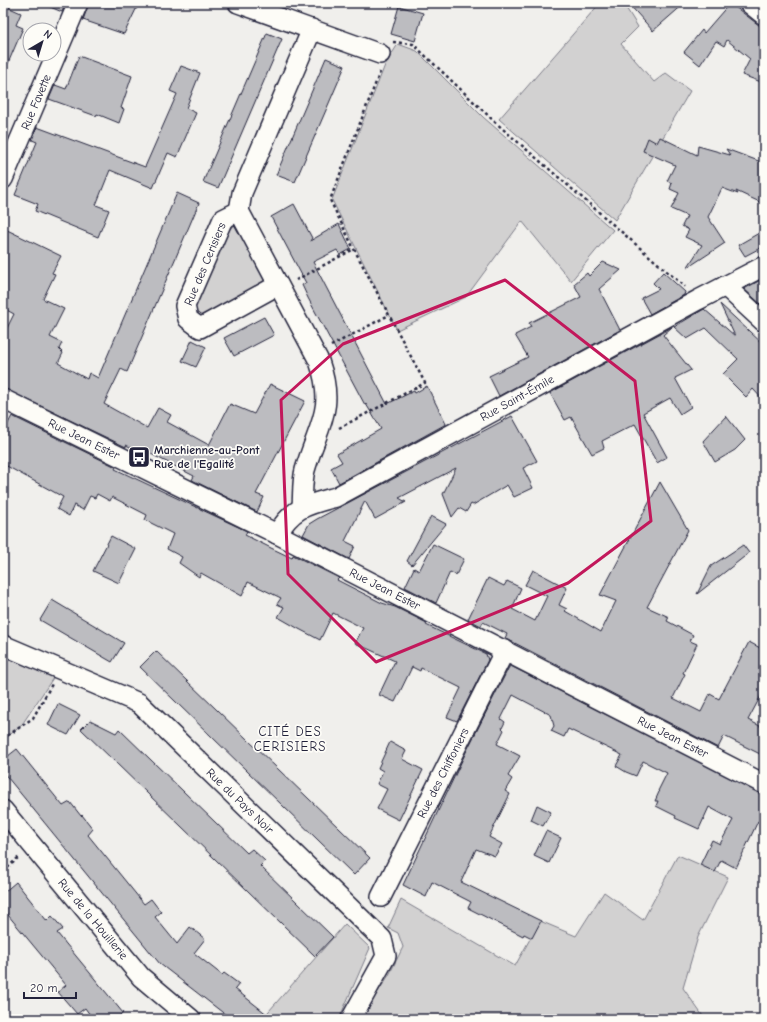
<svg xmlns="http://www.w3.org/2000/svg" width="767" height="1022" font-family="'Comic Neue',sans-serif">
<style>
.green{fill:#d2d1d1;stroke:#7a7a86}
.building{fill:#bcbcc0;stroke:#22223b}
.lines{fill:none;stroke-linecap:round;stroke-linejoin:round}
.street-casing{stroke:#22223b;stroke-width:22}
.path{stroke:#22223b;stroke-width:2.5;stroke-dasharray:3 3;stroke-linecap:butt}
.street{stroke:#fdfcf7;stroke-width:19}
.marked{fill:none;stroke:#c2185b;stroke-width:3;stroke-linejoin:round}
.labels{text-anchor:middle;stroke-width:3.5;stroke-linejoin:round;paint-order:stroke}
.street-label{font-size:12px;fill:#22223b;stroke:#fdfcf7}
.poi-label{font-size:12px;font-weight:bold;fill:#22223b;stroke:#fdfcf7;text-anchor:start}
.neighbourhood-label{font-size:13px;letter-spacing:1px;fill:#22223b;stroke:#fdfcf7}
</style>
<rect width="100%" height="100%" fill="#f0efec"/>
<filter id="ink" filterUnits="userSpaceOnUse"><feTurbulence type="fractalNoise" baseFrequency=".025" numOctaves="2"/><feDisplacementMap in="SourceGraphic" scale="8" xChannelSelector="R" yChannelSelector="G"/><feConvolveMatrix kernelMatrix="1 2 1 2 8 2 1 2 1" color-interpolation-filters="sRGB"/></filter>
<g filter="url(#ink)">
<!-- green -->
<g class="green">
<polygon points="600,3 623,3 638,27 621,44 654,82 666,73 690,91 615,220 499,119"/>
<polygon points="398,44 417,51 483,117 613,230 571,281 522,221 466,297 397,330 332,200 385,65"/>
<polygon points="237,224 270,284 202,321 190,312 225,232"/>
<polygon points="3,649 59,669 21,726 3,740"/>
<polygon points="678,855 728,877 698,937 683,988 705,1019 366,1019 362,1016 389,975 403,947 398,933 388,928 401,900 515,966 540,921 576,936 604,892 643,920"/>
<polygon points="345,924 370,948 339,1019 262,1019"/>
</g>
<!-- building -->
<g class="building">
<polygon points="41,3 66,3 62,12"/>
<polygon points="89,3 139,3 124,34 83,20"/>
<polygon points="628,3 685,3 653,31"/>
<polygon points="730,3 764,29 764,83 742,75 750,59 727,40 724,46 716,41 700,65 684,52 702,30 704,33"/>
<polygon points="3,5 21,13 16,25 23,28 3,75"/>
<polygon points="399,6 423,13 415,41 391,34"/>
<polygon points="267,33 282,39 218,188 203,182"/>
<polygon points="79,56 132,76 121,108 124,109 119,123 97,114 96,116 49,99 55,85 66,89"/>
<polygon points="326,58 345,66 295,182 276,175"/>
<polygon points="181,66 200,73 186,108 196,113 177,157 168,153 153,188 110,170 96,205 109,210 98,237 35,211 38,204 15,195 37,142 32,140 37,127 145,167 177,94 170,91"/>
<polygon points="660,137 697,155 698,146 730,155 726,149 764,163 764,204 736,191 738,194 722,188 708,217 725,243 687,268 702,245 685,237 689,230 682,226 687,216 671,209 679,193 670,189 672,183 667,181 675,165 643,151 648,138 657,143"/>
<polygon points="177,193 199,203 127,372 121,369 104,404 147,428 158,408 171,415 167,422 209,445 230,404 254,414 270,384 305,401 256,494 264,497 257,512 192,480 194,476 149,453 148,456 126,445 126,447 3,388 3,336 14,314 3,308 3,228 61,256 52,273 55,274 43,299 64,309 50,337 62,343 59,349 63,353 58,363 87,379 89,373 98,378"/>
<polygon points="294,204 312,238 310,241 339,224 351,249 340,255 337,250 313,262 387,404 414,391 415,393 427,386 446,424 339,483 331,468 342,462 337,454 381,429 366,404 365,405 308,298 302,285 306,283 271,217"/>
<polygon points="759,233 764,242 764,246 745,256 738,245"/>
<polygon points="603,262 621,270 599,289 620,330 499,396 489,376 528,357 515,335 531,327 529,323 581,297 574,284 587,273 589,276"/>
<polygon points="663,272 685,292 684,295 650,314 641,298 659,289 653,283"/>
<polygon points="764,278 764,307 744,289"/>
<polygon points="720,304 764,345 764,401 753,389 746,397 723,374 738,359 706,328 687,339 674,327 704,309 735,336"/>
<polygon points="264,317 274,335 234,356 224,338"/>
<polygon points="672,327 663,335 691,370 675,378 691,407 680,414 670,398 643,413 667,457 657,463 635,424 602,441 604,448 592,454 571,417 565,420 550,393"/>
<polygon points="192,340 206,347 196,367 182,361"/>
<polygon points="12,416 116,467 115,469 247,531 245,535 271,548 292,558 293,555 339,578 337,580 382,603 395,607 427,623 426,625 486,654 488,660 457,721 447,717 461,688 421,668 420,671 412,667 395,702 379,695 395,661 355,643 363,628 333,613 320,640 299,629 278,617 284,607 277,604 281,598 248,582 242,596 201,573 199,577 179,563 182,557 167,549 173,534 145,520 147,515 112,497 110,501 97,494 95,498 90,496 83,510 74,505 69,516 57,509 63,497 3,464 3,433"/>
<polygon points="512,416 537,461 523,468 533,488 514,497 507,485 473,505 471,504 466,512 459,508 452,517 443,494 456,468 399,498 406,502 375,519 365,501 345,541 355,546 349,559 303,535 309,524 317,519"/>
<polygon points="726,416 745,440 735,450 715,462 703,441"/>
<polygon points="660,482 688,530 647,607 669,617 667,621 693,635 690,641 697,644 683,673 685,674 673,698 701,712 710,694 719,699 749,642 764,650 764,690 748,720 764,728 764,756 724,736 718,748 505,638 507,634 483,622 481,626 468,619 488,578 504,586 507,581 521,588 512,609 535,621 547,596 525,585 533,570 567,588 559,605 567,609 565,611 601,632 616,601 600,595"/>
<polygon points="431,516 446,524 412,565 407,561"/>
<polygon points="111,536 136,549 119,583 93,571"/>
<polygon points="433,544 464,559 456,575 450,572 436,603 405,587 414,568 419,571"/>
<polygon points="743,545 749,553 697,594 711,566"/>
<polygon points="52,600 124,643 112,662 40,620"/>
<polygon points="156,651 370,858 354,875 140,667"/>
<polygon points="511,666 764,795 764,824 758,821 736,868 721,860 715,872 700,865 712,840 720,844 733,820 709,807 699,829 675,818 676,816 656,806 658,801 655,801 659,792 658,791 667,773 643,761 636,776 626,772 616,766 622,755 568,729 564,737 551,731 554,726 551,715 513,695 501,719 505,722 502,728 504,730 497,744 520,756 508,776 512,779 505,791 510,794 489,837 502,844 495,856 476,849 461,882 541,921 532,938 524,934 523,936 468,908 471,902 432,882 426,897 403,885 466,752 509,667"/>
<polygon points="58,704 80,715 68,735 48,725"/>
<polygon points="90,720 116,733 119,729 247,853 252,849 265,861 260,866 333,937 315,956 81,729"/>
<polygon points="390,742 406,751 402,759 423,770 399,820 377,809 387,789 377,784 383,771 378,768"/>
<polygon points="17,749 63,806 70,802 81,816 82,815 93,829 88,835 144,904 151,899 161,912 155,917 177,944 190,927 205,939 194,953 222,975 224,973 239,984 235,989 273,1019 231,1019 160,964 3,772 3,760"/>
<polygon points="537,805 551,812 543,826 531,820"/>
<polygon points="546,831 561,838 549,863 534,856"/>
<polygon points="16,882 47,921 52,916 63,929 57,933 123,1013 116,1019 93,1019 85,1008 77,1014 58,992 66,985 3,909 3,893"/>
</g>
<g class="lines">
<!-- street casing -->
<g class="street-casing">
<g id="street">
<polyline points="238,3 380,54"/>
<polyline points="749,3 764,15"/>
<polyline points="3,179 78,3"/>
<polyline points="239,211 223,219 185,306 188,319 200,328 278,285"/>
<polyline points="725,286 764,322"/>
<polyline points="3,399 277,534 764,784"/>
<path d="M302 507C303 495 302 481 305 470 318 425 336 410 319 361L239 211 242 193 312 29"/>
<path d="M277 534C293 507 307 505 336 497L698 300 764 266"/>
<polyline points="3,645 139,703 382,939 386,956 351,1019"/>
<polyline points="3,810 141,977 191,1019"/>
<polyline points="381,897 505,650"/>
</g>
</g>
<!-- path -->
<g class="path">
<polyline points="393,42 413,44 496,123 685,287"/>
<polyline points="296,280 354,249"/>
<polyline points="331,346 389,315"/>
<polyline points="339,428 425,383 354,249 330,200 380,72"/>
<polyline points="3,739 33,718 52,684"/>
<polyline points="3,872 20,856"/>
</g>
<!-- street -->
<use href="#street" class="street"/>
</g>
</g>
<!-- marked area -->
<path class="marked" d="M505 280 635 381 651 521 568 583 376 662 288 574 281 400 343 344Z"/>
<!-- icons -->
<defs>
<g id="bus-square" transform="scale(1.15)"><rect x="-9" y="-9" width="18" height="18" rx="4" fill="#22223b" stroke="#fdfcf7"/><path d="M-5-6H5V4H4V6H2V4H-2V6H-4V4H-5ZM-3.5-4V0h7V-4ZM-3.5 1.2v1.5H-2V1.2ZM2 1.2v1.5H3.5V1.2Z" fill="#fff"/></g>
</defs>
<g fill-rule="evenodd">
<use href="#bus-square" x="139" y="457"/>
</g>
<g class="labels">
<!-- street labels -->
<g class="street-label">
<text transform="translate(36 102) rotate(-67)" y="4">Rue Favette</text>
<text transform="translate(205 264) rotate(-67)" y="4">Rue des Cerisiers</text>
<text transform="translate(517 398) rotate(-29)" y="4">Rue Saint-Émile</text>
<text transform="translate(84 439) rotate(26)" y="4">Rue Jean Ester</text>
<text transform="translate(385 589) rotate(27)" y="4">Rue Jean Ester</text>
<text transform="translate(673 737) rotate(27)" y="4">Rue Jean Ester</text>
<text transform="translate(443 773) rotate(-63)" y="4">Rue des Chiffoniers</text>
<text transform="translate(240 801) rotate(44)" y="4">Rue du Pays Noir</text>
<text transform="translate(93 919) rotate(50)" y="4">Rue de la Houillerie</text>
</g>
<!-- poi labels -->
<g class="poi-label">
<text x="154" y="454">Marchienne-au-Pont<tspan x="154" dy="14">Rue de l'Egalité</tspan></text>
</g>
<!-- neighbourhood labels -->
<g class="neighbourhood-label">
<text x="290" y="736">CITÉ DES<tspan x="290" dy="15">CERISIERS</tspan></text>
</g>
</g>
<!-- margin -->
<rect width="767" height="1022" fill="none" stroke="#fdfcf7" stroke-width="16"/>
<rect x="8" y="8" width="751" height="1006" fill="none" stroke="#22223b" stroke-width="1.5" filter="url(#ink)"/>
<!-- north arrow -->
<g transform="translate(42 42) rotate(38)"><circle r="19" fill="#fdfcf7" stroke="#a5a5ac"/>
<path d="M0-3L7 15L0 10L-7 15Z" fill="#22223b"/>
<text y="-6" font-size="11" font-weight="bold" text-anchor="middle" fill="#22223b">N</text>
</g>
<!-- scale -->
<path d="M24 992v6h52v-6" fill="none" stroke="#22223b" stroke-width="2"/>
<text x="30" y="992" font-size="12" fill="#22223b" stroke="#fdfcf7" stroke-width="3" paint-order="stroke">20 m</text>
</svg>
